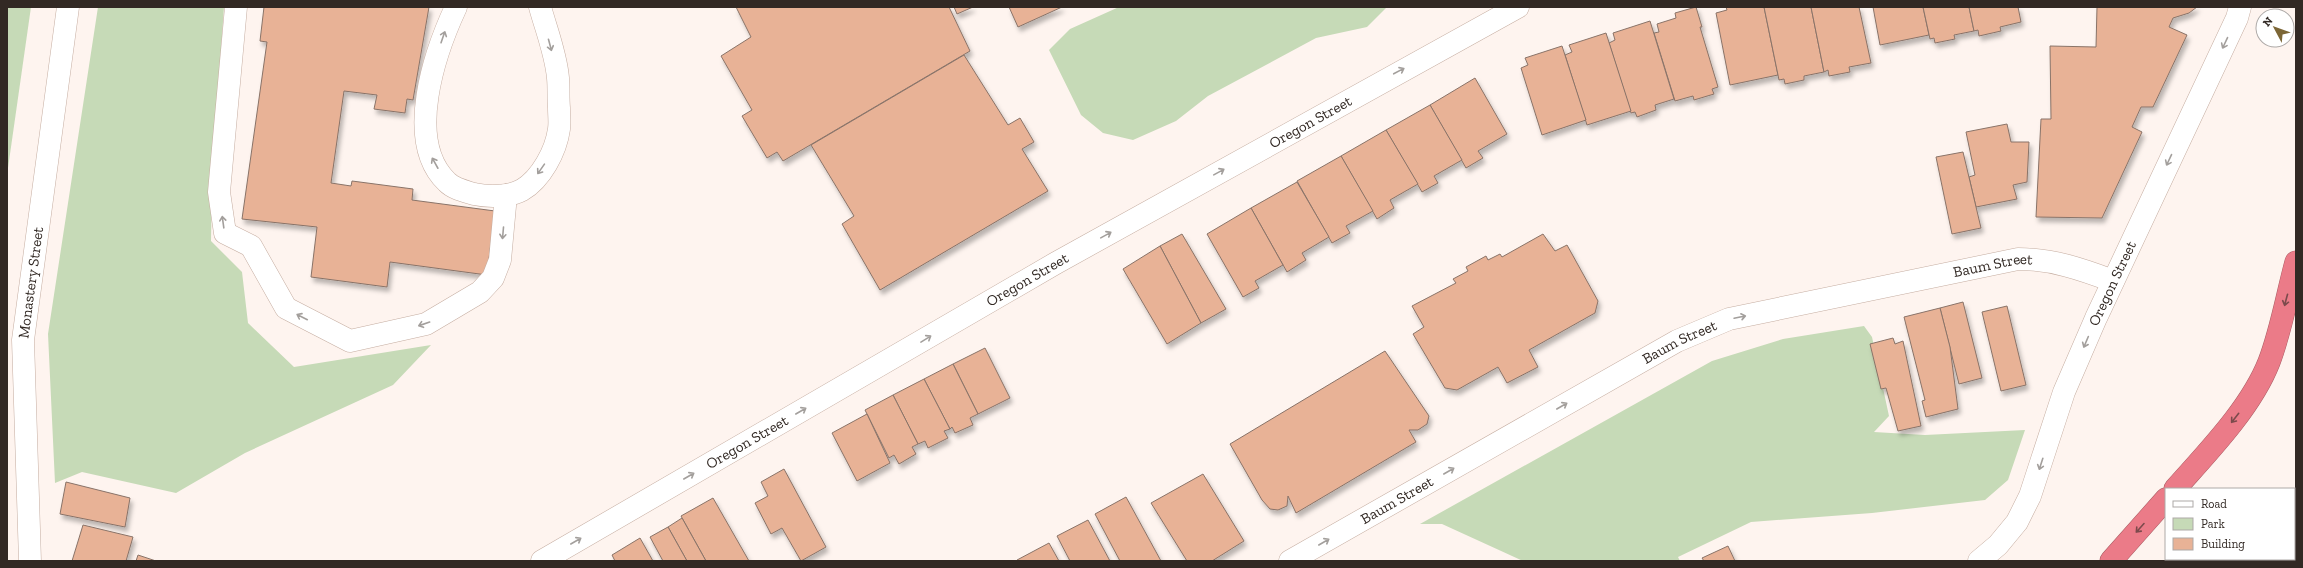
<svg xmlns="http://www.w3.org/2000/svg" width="2303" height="568" font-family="'Zilla Slab',serif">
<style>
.green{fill:#c6dab7}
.building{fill:#e8b296;stroke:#897368;filter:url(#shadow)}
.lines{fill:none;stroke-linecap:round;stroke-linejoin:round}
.minor-casing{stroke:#c5ada1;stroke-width:23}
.highway-casing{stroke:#aa5e65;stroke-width:23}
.minor{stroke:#fff;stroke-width:22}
.highway{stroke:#eb7b88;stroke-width:22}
.oneway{stroke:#a39f9c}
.oneway2{stroke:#7c4a4c}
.labels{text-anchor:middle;stroke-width:4;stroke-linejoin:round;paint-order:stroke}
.street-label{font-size:15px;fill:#322924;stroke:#fff}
</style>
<defs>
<filter id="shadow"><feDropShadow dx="2.5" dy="4.5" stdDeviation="2" flood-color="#0004"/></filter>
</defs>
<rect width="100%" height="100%" fill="#fef4ef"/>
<!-- green -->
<g class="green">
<polygon points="7,7 31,7 7,175"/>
<polygon points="98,7 224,7 212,182 211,241 242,272 248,323 294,367 431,345 393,385 245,453 176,493 82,472 55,483 48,334"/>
<polygon points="1119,7 1387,7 1367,27 1316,38 1208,96 1176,121 1133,140 1103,133 1081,115 1049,50 1070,29"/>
<polygon points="1864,326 1872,337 1889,416 1874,432 1925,435 2025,430 2008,480 1985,500 1872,513 1751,522 1678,557 1680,561 1523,561 1442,524 1420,524 1712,361 1783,339"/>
</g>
<!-- building -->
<g class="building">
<polygon points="264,7 429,7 413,100 407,99 405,113 374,109 377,95 344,91 331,183 351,186 352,181 413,189 412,200 495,211 487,275 390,262 387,287 311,277 317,227 242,219 267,42 260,41"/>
<polygon points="736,7 949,7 970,51 783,161 777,152 767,158 742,116 752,110 721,56 751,37"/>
<polygon points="954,7 973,7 957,14"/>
<polygon points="1009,7 1062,7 1018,27"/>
<polygon points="1696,7 1702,27 1700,27 1718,87 1712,89 1714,94 1694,100 1693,96 1675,101 1654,33 1659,32 1657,24 1676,18 1675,13"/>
<polygon points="1726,7 1764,7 1778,75 1730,85 1716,13 1727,10"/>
<polygon points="1764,7 1811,7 1824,72 1804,76 1804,80 1785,84 1784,79 1779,80"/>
<polygon points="1811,7 1859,7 1871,63 1849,67 1850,72 1829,76 1828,70 1824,72"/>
<polygon points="1873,7 1923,7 1929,35 1880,45"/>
<polygon points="1923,7 1969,7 1974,31 1954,35 1955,39 1935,43 1934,38 1930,39"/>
<polygon points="1969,7 2018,7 2021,22 2000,27 2001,31 1979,36 1978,30 1974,31"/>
<polygon points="2097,7 2197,7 2189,13 2173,18 2169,27 2187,35 2153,107 2141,107 2132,127 2142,132 2102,218 2036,217 2041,119 2051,119 2050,46 2096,47"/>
<polygon points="1650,21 1674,99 1655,105 1656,110 1637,117 1635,112 1631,113 1609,43 1615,40 1613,33"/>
<polygon points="1606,33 1631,111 1587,125 1565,55 1572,52 1569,45"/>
<polygon points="1562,46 1586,120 1542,135 1521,68 1528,65 1525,58"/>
<polygon points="964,55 1008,125 1020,118 1034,142 1022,149 1048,191 880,290 842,224 854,216 811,145"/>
<polygon points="1475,78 1507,134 1478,151 1483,158 1466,168 1430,105"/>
<polygon points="1430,105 1462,160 1434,176 1438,183 1422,192 1386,130"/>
<polygon points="2007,124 2011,142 2029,142 2027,182 2013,185 2017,199 1976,207 1969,177 1975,175 1966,132"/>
<polygon points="1386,130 1418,184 1390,200 1394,208 1377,219 1341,156"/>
<polygon points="1963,152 1981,228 1952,234 1936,157"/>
<polygon points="1341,156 1373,211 1346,226 1350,233 1332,243 1297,181"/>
<polygon points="1297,182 1329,237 1302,253 1306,260 1287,272 1251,208"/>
<polygon points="1251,208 1283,265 1255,281 1259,288 1243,297 1207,234"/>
<polygon points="1182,234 1226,309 1201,323 1160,246"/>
<polygon points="1543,234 1555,251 1567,245 1598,301 1595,313 1529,350 1538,367 1507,383 1498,367 1457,390 1445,388 1413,334 1424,327 1412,306 1456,283 1453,279 1468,271 1466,267 1486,256 1488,260 1500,254 1502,257"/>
<polygon points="1160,246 1201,323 1167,344 1123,269"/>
<polygon points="1963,302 1982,378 1959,384 1940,308"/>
<polygon points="2007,306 2026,385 2001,391 1982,312"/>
<polygon points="1940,308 1950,347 1958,409 1926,417 1922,401 1925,400 1904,317"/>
<polygon points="1893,338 1895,344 1903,341 1921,426 1898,431 1886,388 1881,389 1870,344"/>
<polygon points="985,348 1010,398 978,414 953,364"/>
<polygon points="1385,351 1429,416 1427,424 1418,430 1409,430 1416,442 1296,513 1288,496 1287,506 1278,510 1270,509 1262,500 1230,444"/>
<polygon points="953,364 978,414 970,418 973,425 955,433 952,427 950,429 924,379"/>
<polygon points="924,379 950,429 944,431 948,438 928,448 925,441 918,444 893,395"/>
<polygon points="893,395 918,444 912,447 916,454 899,464 894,455 889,458 865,410"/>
<polygon points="867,414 890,463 857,481 832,433"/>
<polygon points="784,469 826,547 801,561 782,528 771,534 755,503 768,496 761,482"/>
<polygon points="1203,474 1244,541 1212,561 1187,561 1151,503"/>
<polygon points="66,482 130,498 125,527 60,514"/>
<polygon points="1126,497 1161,561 1120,561 1095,514"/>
<polygon points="713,498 749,561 706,561 681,516"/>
<polygon points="682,518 706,561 687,561 668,527"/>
<polygon points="1088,520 1110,561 1070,561 1057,536"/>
<polygon points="83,525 133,537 126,561 72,561"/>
<polygon points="668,527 687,561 663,561 650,537"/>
<polygon points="640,538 653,561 615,561 612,555"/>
<polygon points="1049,543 1059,561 1018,561 1017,560"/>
<polygon points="1728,546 1735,561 1704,561 1702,558"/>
<polygon points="138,555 156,561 136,561"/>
</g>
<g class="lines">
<!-- minor casing -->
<g class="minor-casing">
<g id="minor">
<polyline points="236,7 219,192 225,233 251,246 286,308 350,341 426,324 480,292 493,278 500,260 506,195"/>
<path d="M456 7C435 52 404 141 447 182 454 189 464 191 474 194 488 197 509 197 522 190 541 179 556 151 559 129 560 123 559 115 559 108 558 98 559 88 558 78 556 54 546 29 540 7"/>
<path id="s1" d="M30 561 23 340 68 7"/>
<path id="s2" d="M542 561 1056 263 1518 7"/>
<path id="s3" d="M1290 561 1677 341 1729 319 2018 259C2052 259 2081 269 2113 281"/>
<path id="s4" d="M1979 561 1998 545 2017 522 2030 496 2064 392 2096 318 2237 18 2240 7"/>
</g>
</g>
<!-- highway casing -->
<g class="highway-casing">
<g id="highway">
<path d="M2175 489C2207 453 2251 408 2269 362 2281 331 2287 295 2296 262"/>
<polyline points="2111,561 2166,499"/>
</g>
</g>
<!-- minor -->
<use href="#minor" class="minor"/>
<!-- highway -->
<use href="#highway" class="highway"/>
</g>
<!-- one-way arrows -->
<defs><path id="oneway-shaft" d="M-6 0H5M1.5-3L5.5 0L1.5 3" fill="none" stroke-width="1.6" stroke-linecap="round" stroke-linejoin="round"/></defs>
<g class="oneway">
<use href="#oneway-shaft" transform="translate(443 37) rotate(-71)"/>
<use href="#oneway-shaft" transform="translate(2225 43) rotate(115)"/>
<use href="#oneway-shaft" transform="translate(550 45) rotate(75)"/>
<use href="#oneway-shaft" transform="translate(1399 71) rotate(-28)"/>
<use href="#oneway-shaft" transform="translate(2169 160) rotate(115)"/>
<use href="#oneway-shaft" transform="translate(435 163) rotate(-119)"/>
<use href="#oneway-shaft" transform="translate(541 169) rotate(125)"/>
<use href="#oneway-shaft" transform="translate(1219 172) rotate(-29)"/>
<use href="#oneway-shaft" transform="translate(223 222) rotate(-98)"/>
<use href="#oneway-shaft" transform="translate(503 233) rotate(95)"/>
<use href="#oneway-shaft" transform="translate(1106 235) rotate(-29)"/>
<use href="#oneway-shaft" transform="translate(302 317) rotate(-153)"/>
<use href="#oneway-shaft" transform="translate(1740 317) rotate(-12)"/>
<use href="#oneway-shaft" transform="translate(424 324) rotate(161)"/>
<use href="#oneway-shaft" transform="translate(926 339) rotate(-32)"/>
<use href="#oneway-shaft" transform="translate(2086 342) rotate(113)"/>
<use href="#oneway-shaft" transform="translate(1562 406) rotate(-30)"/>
<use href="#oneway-shaft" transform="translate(801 411) rotate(-30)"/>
<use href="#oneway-shaft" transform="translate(2041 464) rotate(108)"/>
<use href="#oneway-shaft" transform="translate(1449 471) rotate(-30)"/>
<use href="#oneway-shaft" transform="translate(689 476) rotate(-30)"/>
<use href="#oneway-shaft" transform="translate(576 541) rotate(-30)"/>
<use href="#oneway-shaft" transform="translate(1324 542) rotate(-30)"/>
</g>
<g class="oneway2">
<use href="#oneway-shaft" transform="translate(2286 300) rotate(105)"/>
<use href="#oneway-shaft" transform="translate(2235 418) rotate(128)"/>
<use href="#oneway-shaft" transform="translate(2140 528) rotate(132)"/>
</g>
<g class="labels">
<!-- street labels -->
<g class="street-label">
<text dy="5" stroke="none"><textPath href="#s2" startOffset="885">Oregon Street</textPath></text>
<text dy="5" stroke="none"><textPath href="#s3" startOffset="771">Baum Street</textPath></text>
<text dy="5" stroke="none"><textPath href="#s2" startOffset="561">Oregon Street</textPath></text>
<text dy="5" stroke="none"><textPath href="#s1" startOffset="279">Monastery Street</textPath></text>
<text dy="5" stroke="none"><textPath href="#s4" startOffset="312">Oregon Street</textPath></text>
<text dy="5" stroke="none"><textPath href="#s3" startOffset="447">Baum Street</textPath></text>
<text dy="5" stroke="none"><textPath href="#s2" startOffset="237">Oregon Street</textPath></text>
<text dy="5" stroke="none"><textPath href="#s3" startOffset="123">Baum Street</textPath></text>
</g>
</g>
<!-- border -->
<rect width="2303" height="568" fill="none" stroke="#322924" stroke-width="16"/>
<!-- legend -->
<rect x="2165" y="488" width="130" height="72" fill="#ffffff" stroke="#ada9a7"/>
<rect x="2173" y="501" width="20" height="6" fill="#ffffff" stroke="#ada9a7"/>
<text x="2201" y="508" font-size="12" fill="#322924">Road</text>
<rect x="2173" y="518" width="20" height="12" fill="#c6dab7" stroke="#ada9a7"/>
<text x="2201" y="528" font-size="12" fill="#322924">Park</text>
<rect x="2173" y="538" width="20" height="12" fill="#e8b296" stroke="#ada9a7"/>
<text x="2201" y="548" font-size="12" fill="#322924">Building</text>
<!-- north arrow -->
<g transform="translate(2275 28) rotate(311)"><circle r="19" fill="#ffffff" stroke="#ada9a7"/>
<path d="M0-3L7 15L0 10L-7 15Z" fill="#7c6636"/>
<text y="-6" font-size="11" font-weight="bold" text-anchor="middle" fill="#322924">N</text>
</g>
</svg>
